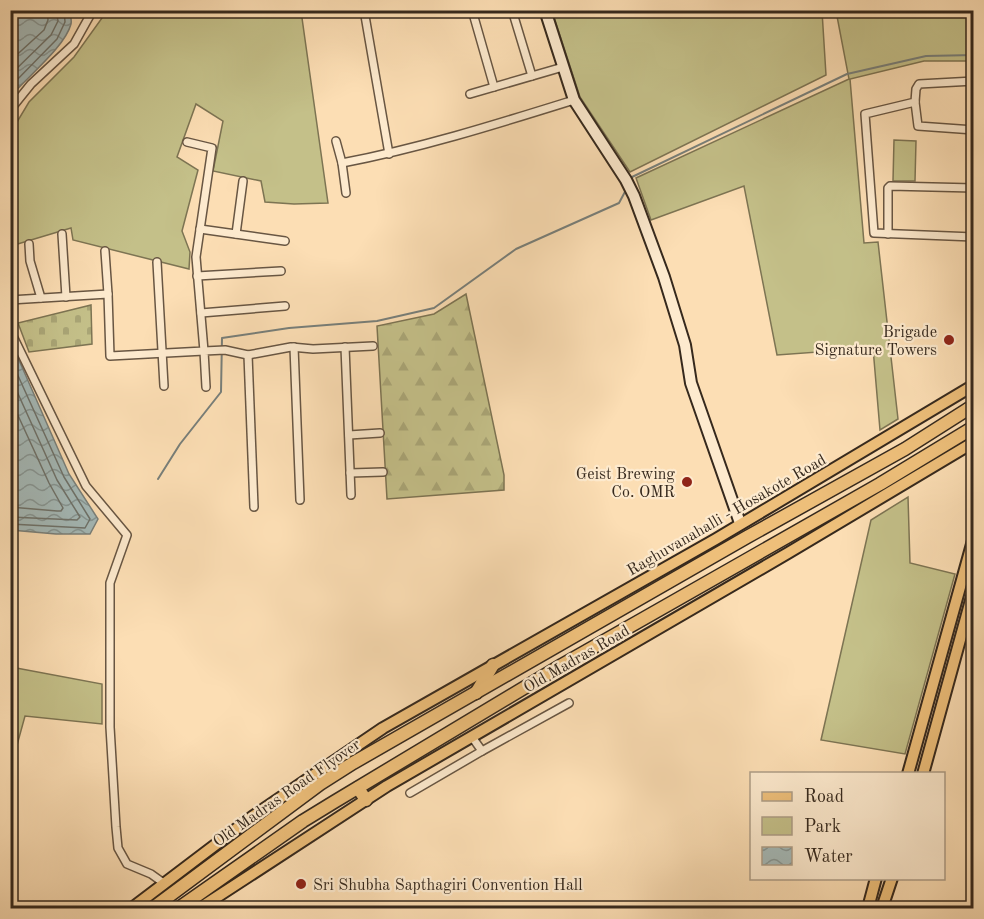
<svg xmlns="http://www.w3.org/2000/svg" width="984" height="919" font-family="'Old Standard TT',serif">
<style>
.green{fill:#c4c089;stroke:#7d7453;stroke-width:1.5}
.forest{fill:url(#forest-firs);stroke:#7d7453;stroke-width:1.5}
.cemetery{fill:url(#cemetery-stones);stroke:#7d7453;stroke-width:1.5}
.water{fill:url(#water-waves);stroke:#787f7a;stroke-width:1.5}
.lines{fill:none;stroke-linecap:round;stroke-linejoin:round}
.shore{stroke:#6d716a;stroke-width:1.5}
.stream{stroke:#787f7a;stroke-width:2}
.minor-casing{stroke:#685643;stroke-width:10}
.secondary-casing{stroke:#36291d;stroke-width:14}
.primary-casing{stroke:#36291d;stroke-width:14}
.trunk-casing{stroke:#36291d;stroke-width:15}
.minor{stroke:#fdeace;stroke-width:7}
.secondary{stroke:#fdeace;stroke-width:10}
.primary{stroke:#eebf7a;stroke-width:10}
.trunk{stroke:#eebf7a;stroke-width:12}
.trunk-bridge-casing{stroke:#36291d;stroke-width:15;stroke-linecap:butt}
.trunk-bridge{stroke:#eebf7a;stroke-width:12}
.poi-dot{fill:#8f2418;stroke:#fdeace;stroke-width:2}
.labels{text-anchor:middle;stroke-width:4.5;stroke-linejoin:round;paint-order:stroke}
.poi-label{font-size:16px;fill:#36291d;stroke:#fdeace;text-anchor:end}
.street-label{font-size:16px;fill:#36291d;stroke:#fdeace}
</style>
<defs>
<pattern id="forest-firs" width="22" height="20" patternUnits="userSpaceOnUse" patternTransform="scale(1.5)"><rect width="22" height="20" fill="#c4c089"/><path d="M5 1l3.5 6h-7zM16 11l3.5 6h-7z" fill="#a9a576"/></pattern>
<pattern id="cemetery-stones" width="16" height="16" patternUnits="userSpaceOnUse" patternTransform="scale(1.5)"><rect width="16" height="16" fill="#c4c089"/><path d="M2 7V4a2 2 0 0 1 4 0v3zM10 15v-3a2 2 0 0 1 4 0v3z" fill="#a9a576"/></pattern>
<pattern id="water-waves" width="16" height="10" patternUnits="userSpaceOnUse" patternTransform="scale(1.5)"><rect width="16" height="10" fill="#a4b9b8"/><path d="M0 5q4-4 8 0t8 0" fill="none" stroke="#869695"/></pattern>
</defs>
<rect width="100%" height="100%" fill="#fcdeb4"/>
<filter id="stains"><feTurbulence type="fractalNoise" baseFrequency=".00333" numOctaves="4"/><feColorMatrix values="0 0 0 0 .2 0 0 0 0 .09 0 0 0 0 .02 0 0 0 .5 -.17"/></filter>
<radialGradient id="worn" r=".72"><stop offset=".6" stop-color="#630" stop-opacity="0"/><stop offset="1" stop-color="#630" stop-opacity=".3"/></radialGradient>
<!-- green -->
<g class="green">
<polygon points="107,11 301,11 328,203 294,204 265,202 261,181 213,171 223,121 196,104 177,157 198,170 182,231 190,252 189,269 73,240 71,228 11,246 11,132 29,102 74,57"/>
<polygon points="552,11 822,11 826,75 630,172 580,97"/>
<polygon points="836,11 973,11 973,61 924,61 850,79 864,243 878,242 898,419 880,430 873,348 777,355 744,186 651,220 636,178 849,79"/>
<polygon points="894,140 916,141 915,181 893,181"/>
<polygon points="908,497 910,563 955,574 905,754 821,740 871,520"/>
<polygon points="11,667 102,684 102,724 25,716 11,767"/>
</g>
<!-- forest -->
<polygon class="forest" points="466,294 504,475 504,490 387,499 377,326 434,314"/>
<!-- cemetery -->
<polygon class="cemetery" points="91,305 92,344 29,352 18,323"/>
<!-- water -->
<g class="water">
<path d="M24 11H70C70 15 72 20 71 24 65 47 27 77 11 96V12Z"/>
<polygon points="11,342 69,474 98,519 90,534 56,534 11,530"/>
</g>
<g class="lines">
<!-- shore -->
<g class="shore">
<polyline points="10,61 44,30 48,20 47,10"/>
<polyline points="10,75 51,35 58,21 56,10"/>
<polyline points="10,87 57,39 65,22 64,10"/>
<polyline points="10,358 64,477 90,519 85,528 10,524"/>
<polyline points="10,376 57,480 80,517 77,520 10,517"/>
<polyline points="10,398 49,483 63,508 61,511 57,511 10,507"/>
</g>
<!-- stream -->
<g class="stream">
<polyline points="631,180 632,177 847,74 926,56 974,55"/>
<polyline points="158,479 180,444 221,392 222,338 289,328 377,321 434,308 516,249 619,203 627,188"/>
</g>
<!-- minor casing -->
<g class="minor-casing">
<g id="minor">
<polyline points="364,10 389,154"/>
<polyline points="472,10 494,87"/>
<polyline points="512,10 532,76"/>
<polyline points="974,81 919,84 916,89 915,102 865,114 874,233 974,237"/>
<polyline points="470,94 563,67"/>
<polyline points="915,102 918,126 974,130"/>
<polyline points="10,110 31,84 74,44 93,10"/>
<polyline points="336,141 342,163 346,193"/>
<path d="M342 163C421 148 497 124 574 100"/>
<polyline points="200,229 285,241"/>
<polyline points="62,234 66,297"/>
<polyline points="236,234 243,181"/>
<polyline points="888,234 888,188 890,186 974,188"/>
<polyline points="29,244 30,261 41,298"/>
<polyline points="105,251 108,294"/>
<polyline points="157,262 164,386"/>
<polyline points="197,276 281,271"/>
<polyline points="10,300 108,294 110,356 204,351 196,257 212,148 187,142"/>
<polyline points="201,313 285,306"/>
<polyline points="10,330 86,486 127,535 110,583 110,727 116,827 118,848 127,864 151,874 165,884"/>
<polyline points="294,347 300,500"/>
<polyline points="345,347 351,495"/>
<polyline points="248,355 254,507"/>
<polyline points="206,387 204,351 225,350 248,355 291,347 313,349 373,346"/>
<polyline points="349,435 380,433"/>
<polyline points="350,473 383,472"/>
<polyline points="472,737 482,751 569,703"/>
<polyline points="410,793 482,751"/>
</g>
</g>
<!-- secondary casing -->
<g class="secondary-casing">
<polyline id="secondary" points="545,10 574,100 626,180 634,196 664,277 685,345 691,383 740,523"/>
</g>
<!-- primary casing -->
<g class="primary-casing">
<g id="primary">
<polyline points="908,774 974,537"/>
<polyline points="923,774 974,589"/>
<polyline points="132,908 252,817 383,728 716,539 974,385"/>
<polyline points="200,908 387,786 788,553 974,442"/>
<polyline points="868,908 876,878"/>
<polyline points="882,908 892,878"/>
</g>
</g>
<!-- trunk casing -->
<g class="trunk-casing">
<g id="trunk">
<polyline points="476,693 493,665"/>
<polyline points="358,788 366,800"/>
<polyline points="153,908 320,784 353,763 747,537 905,449 968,409"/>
<polyline points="179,908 303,821 334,802 562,665 880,484 974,427"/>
</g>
</g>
<!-- minor -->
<use href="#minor" class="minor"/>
<!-- secondary -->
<use href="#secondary" class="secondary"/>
<!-- primary -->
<use href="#primary" class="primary"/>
<!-- trunk -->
<use href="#trunk" class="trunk"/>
<!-- trunk-bridge casing -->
<g class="trunk-bridge-casing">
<polyline id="trunk-bridge" points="968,409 974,406"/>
</g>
<!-- trunk-bridge -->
<use href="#trunk-bridge" class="trunk-bridge"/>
</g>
<!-- markers -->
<g class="poi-dot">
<circle cx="949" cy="340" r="6"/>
<circle cx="687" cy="482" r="6"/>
<circle cx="301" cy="884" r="6"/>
</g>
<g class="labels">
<!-- poi labels -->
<g class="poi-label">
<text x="937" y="337">Brigade<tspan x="937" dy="18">Signature Towers</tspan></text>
<text x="675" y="479">Geist Brewing<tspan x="675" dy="18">Co. OMR</tspan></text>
<text x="313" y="890" text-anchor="start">Sri Shubha Sapthagiri Convention Hall</text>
</g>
<!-- street labels -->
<g class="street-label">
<text transform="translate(726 514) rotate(-30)" y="6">Raghuvanahalli - Hosakote Road</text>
<text transform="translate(576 658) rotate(-30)" y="6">Old Madras Road</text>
<text transform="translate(286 792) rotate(-35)" y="6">Old Madras Road Flyover</text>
</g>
</g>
<!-- margin -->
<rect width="984" height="919" fill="none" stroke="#fcdeb4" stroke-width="36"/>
<rect x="12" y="12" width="960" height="895" fill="none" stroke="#36291d" stroke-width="3"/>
<rect x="18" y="18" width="948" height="883" fill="none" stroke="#36291d" stroke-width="1.5"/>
<!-- legend -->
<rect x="750" y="772" width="195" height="108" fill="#fdeace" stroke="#ad9d87" stroke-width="1.5"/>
<rect x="762" y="792" width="30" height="9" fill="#eebf7a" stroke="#ad9d87" stroke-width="1.5"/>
<text x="804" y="802" font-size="18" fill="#36291d">Road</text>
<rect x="762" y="817" width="30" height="18" fill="#c4c089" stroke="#ad9d87" stroke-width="1.5"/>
<text x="804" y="832" font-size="18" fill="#36291d">Park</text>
<rect x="762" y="847" width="30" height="18" fill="url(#water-waves)" stroke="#ad9d87" stroke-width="1.5"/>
<text x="804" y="862" font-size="18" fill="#36291d">Water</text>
<rect width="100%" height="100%" filter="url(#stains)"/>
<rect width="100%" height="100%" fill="url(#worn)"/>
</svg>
